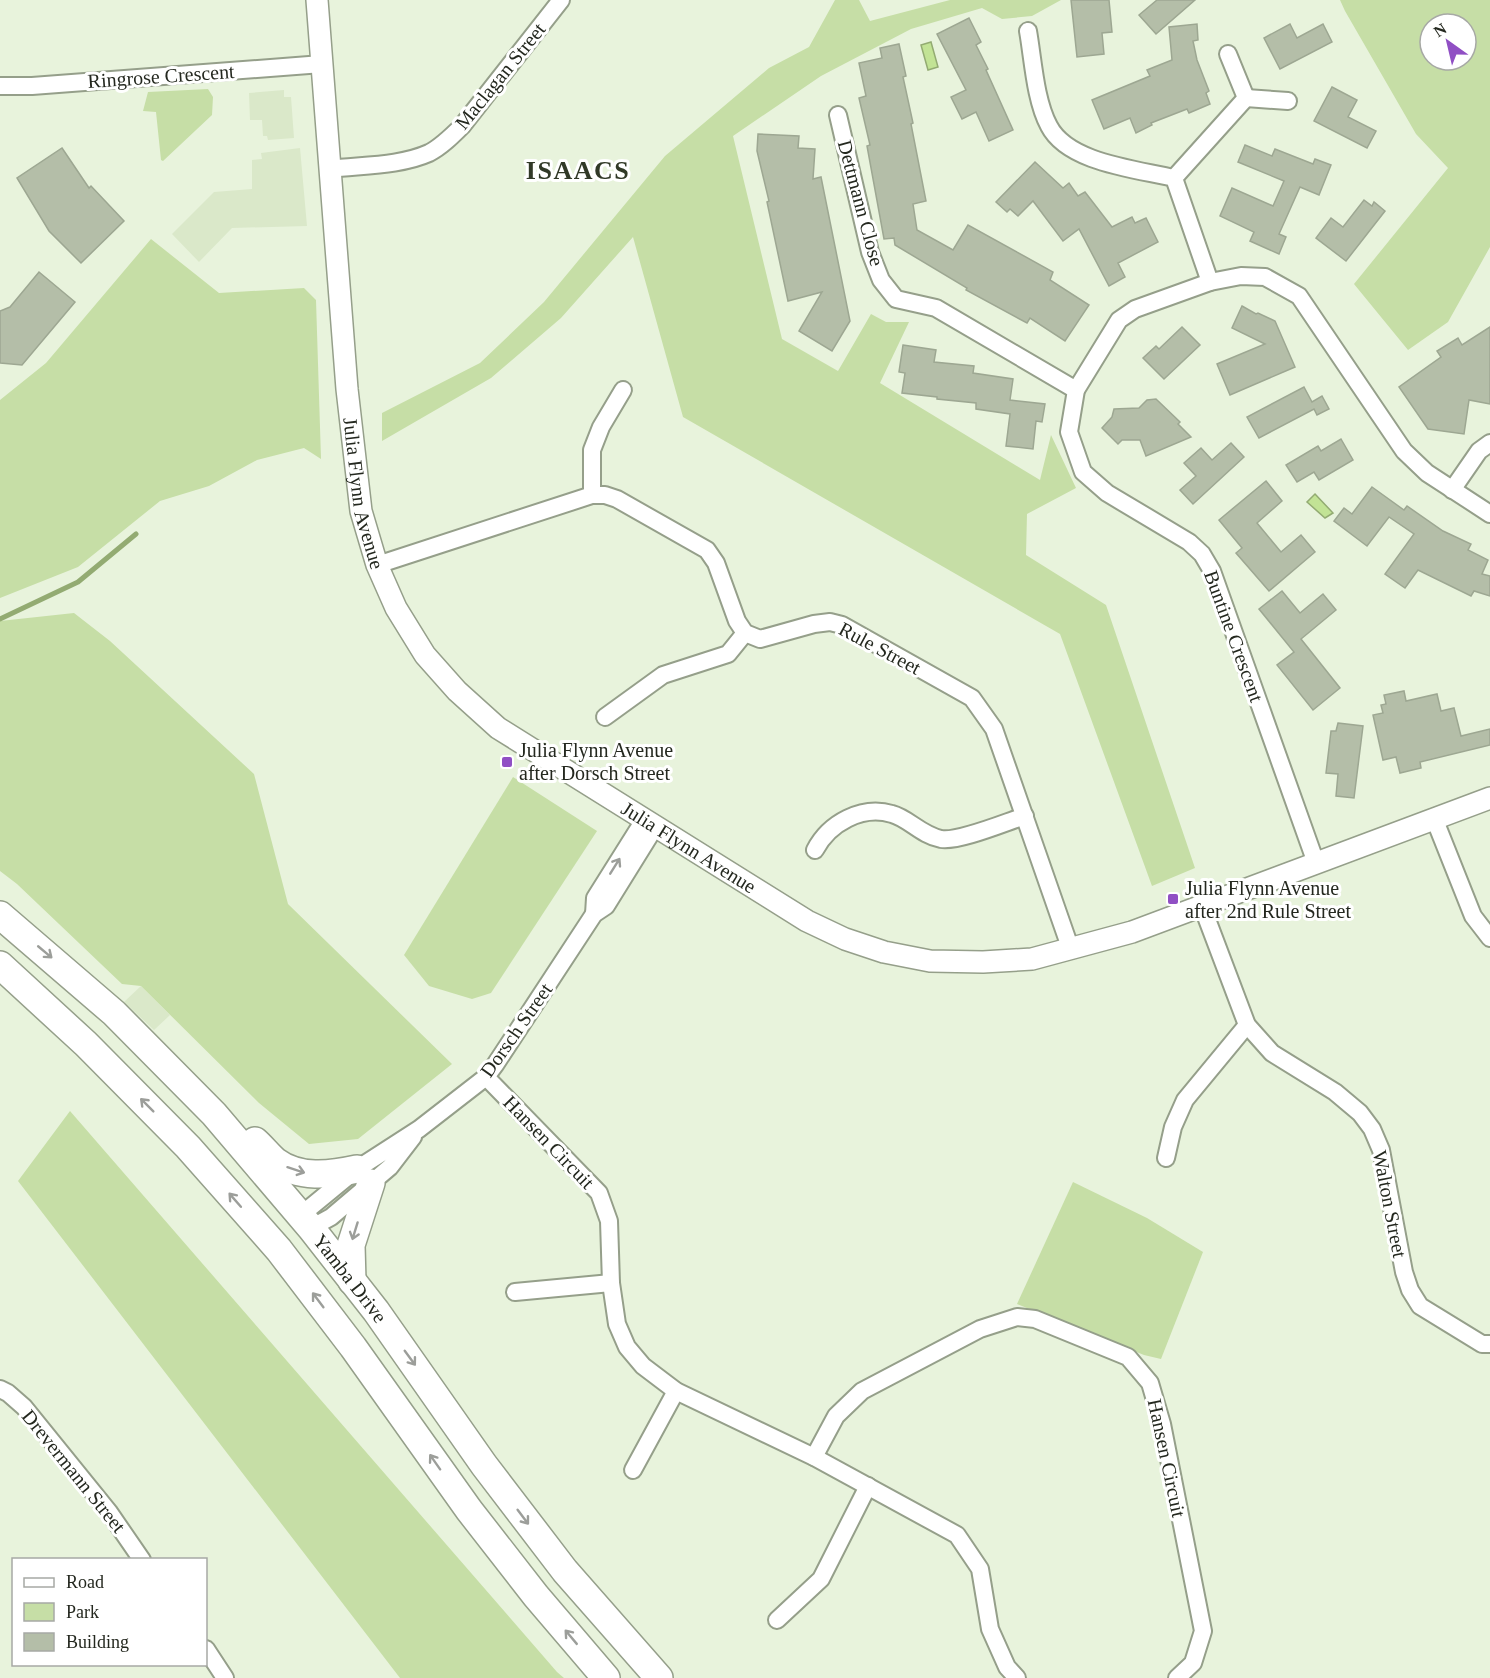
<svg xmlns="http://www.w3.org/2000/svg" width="1490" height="1678" font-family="Georgia,serif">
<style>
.built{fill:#dae8c9}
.green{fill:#c6dea6;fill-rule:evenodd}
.water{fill:#c2e395;stroke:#93ab72;stroke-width:1.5}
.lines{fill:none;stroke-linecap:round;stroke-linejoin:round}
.stream{stroke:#93ab72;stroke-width:5}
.building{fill:#b4bea8;stroke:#9da792;stroke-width:1.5}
.minor-casing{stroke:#959f8a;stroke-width:20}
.tertiary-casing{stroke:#959f8a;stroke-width:24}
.primary-casing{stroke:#959f8a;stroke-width:30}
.minor{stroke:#fff;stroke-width:16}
.tertiary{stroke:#fff;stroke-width:21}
.primary{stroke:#fff;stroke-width:27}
.oneway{stroke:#9c9e9a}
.poi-dot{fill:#904fc4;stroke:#fff;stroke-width:2}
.labels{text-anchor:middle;stroke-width:6;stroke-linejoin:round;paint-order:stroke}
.street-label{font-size:20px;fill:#24281f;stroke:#fff}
.poi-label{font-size:20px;fill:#24281f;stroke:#fff;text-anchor:start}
.district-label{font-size:26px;font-weight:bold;letter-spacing:1.5px;fill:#313927;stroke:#fff}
</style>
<rect width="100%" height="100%" fill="#e8f3dc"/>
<!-- built -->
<g class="built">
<polygon points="284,90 284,97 291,97 294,138 268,140 267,136 263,136 262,120 250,120 249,93"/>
<polygon points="300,148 307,226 232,228 199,262 172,234 214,192 252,189 252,160 262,159 261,153"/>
<polygon points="141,986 170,1015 154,1030 124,1002"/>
</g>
<!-- green -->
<g class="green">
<polygon points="835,0 859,0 870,21 950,0 1061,0 1032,16 1002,19 982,8 911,29 821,76 733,136 782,339 838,371 871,314 886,322 909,322 880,383 1040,480 1051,435 1076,488 1027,514 1026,555 1106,605 1195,868 1152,886 1060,634 683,417 633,237 561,318 491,378 382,441 382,413 480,363 544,302 665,156 769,68 809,47"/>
<path d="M1340 0H1490V247L1448 322 1408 350 1354 284 1448 168 1416 134 1345 11ZM1430 24H1466V60H1430Z"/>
<polygon points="208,89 213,97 212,115 163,161 161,160 156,112 143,111 148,92"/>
<polygon points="151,239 219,293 304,288 316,300 321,459 304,448 257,460 209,486 160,501 78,567 0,598 0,400 46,363"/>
<polygon points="74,613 110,641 254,774 288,904 452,1064 358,1139 309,1144 259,1103 141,986 122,984 17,884 0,871 0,621"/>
<polygon points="513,777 597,831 491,993 472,999 429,986 404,955"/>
<polygon points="70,1111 557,1672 564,1678 400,1678 18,1181"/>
<polygon points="1073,1182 1147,1218 1203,1252 1161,1359 1144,1355 1017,1304"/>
</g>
<!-- water -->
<g class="water">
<polygon points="931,42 938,67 928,70 921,45"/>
<polygon points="1315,494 1333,513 1325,518 1307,502"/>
</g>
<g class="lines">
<!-- stream -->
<polyline class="stream" points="0,619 78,582 136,534"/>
</g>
<!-- building -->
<g class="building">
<polygon points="1071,0 1109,0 1112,32 1102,33 1104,54 1077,57"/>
<polygon points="1157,0 1195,0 1156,34 1139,15"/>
<polygon points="969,18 981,42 976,45 988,69 986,70 1013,130 989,141 976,112 962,119 951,97 966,90 937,34"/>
<polygon points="1197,24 1198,40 1193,41 1197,60 1209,91 1206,93 1210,104 1189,113 1187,109 1151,123 1152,125 1136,133 1130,118 1104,129 1092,100 1150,76 1147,70 1172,60 1169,27"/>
<polygon points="1290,24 1297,38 1323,24 1332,42 1280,69 1264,38"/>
<polygon points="899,44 906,76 903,77 913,123 911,124 926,201 913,204 917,230 953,250 968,225 1053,272 1050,280 1089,305 1065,341 1030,318 1027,323 966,290 967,288 895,245 894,238 884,239 867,146 870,145 859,98 866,96 859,63 882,58 880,48"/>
<polygon points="1332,87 1357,100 1348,117 1376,131 1367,148 1314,121"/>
<polygon points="758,134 799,136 798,148 815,149 813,179 821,177 850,321 832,351 799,331 822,292 788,301 767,202 769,201 757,151"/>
<polygon points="1245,145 1272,156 1275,149 1313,164 1315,159 1331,165 1319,195 1300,187 1279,234 1286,237 1279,254 1250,241 1254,232 1220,216 1232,188 1273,206 1284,181 1238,162"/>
<polygon points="62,148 89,188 91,186 124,221 81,263 49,231 17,178"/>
<polygon points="1035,162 1063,188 1069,183 1078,196 1085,192 1112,227 1132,217 1135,223 1146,218 1158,242 1118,263 1125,277 1109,286 1079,229 1063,241 1033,201 1018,216 1010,209 1007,212 996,202"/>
<polygon points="1364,200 1372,206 1374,202 1385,211 1346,261 1316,238 1331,218 1343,227"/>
<polygon points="39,272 75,302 22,365 0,363 0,311 10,307"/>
<polygon points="1242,306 1256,314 1258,313 1275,321 1295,367 1230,395 1217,364 1265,344 1232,328"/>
<polygon points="1182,327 1200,345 1164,379 1143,358 1156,346 1159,349"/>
<polygon points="1490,327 1490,404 1469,400 1464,434 1428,429 1399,387 1441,357 1437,351 1458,338 1462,345"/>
<polygon points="903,345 936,350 934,362 974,366 973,373 1013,379 1010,400 1045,404 1042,422 1036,421 1033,449 1006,446 1010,414 976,409 976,403 937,399 937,397 902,393 905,373 899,372"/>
<polygon points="1304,387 1312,402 1322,396 1329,409 1317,415 1314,409 1259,438 1247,417"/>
<polygon points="1156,399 1180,422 1178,424 1191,437 1146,456 1140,440 1122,440 1118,444 1102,428 1112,417 1114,409 1139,408 1147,400"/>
<polygon points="1341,439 1353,460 1319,480 1314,472 1297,482 1286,465 1318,446 1321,451"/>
<polygon points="1231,443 1244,457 1193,504 1180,490 1196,476 1184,463 1201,448 1212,460"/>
<polygon points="1266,481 1282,501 1257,523 1281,552 1301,535 1315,552 1269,591 1236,553 1242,548 1219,520"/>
<polygon points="1372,487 1404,510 1407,506 1443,531 1471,544 1468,550 1488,560 1482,574 1490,576 1490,596 1474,591 1471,596 1418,570 1405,588 1385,574 1414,534 1389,517 1367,546 1334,521 1344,508 1352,514"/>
<polygon points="1282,591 1300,613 1323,594 1336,610 1301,639 1340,688 1313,710 1277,665 1294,652 1259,609"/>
<polygon points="1404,691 1406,701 1437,694 1441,711 1454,708 1461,736 1490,729 1490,745 1420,762 1421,768 1400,773 1396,757 1383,760 1373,715 1383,713 1381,705 1386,704 1384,695"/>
<polygon points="1338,723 1363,726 1354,798 1336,796 1338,774 1326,773 1331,731 1336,731"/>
</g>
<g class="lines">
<!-- minor casing -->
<g class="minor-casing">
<g id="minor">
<path d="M1028 31C1033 59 1035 100 1049 126 1068 163 1136 169 1174 178L1210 282"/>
<polyline points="0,86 32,86 322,64"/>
<polyline points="1246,98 1288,101"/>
<polyline points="838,115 870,252 881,280 896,299 936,308 1076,390"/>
<path d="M330 169C362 165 400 166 429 153 441 147 452 136 462 126L561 0"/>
<polyline points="1174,178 1246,98 1228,54"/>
<polyline points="1452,490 1479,451 1490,443"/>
<polyline points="592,495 592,450 601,427 623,390"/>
<polyline points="377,565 592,495 605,495 617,499 707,550 716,563 737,621 745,633 760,639 814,624 830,622 842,625 972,698 994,729 1071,950"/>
<polyline points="605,717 663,675 728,654 745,633"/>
<polyline points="1434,818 1473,916 1490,938"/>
<path d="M815 850C829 823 862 805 892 814 908 818 921 835 941 839 959 842 1006 822 1025 816"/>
<polyline points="1316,863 1212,571 1202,554 1189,542 1107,493 1083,472 1069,432 1076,390 1119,320 1135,309 1210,282 1241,276 1265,277 1299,296 1404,451 1427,473 1490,514"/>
<polyline points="1202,906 1247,1025 1272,1053 1335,1092 1360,1113 1372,1129 1381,1150 1404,1272 1410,1290 1420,1306 1482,1344 1490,1344"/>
<polyline points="594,914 595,898 644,820"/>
<polyline points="486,1077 599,1193 609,1221 611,1283 617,1324 627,1347 643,1366 676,1391 814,1457 957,1535 980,1569 990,1629 1007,1667 1017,1678"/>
<polyline points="1166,1158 1173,1127 1185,1100 1247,1025"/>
<polyline points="301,1215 357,1169 419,1129 486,1077 495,1065 594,914 606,906 655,827"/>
<polyline points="311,1228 331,1217 390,1167 413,1137"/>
<polyline points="515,1292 611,1283"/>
<polyline points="0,1389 8,1393 24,1407 109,1512 142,1560"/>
<polyline points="814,1457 836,1416 862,1391 980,1329 1017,1317 1035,1319 1128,1357 1150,1383 1162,1424 1203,1631 1193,1663 1177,1678"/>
<polyline points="633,1470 676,1391"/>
<polyline points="777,1620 821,1579 868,1486"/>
<polyline points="206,1649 225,1678"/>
</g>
</g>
<!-- tertiary casing -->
<g class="tertiary-casing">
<g id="tertiary">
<path id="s1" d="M317 0 347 389 361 511 377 565 396 608 425 655 457 691 498 728 807 921 845 939 884 952 930 961 983 962 1032 959 1132 932 1490 798"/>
</g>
</g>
<!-- primary casing -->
<g class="primary-casing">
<g id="primary">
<path id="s2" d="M0 915 114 1013 214 1114 311 1228 376 1311 484 1465 565 1571 659 1678"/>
<polyline points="0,965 86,1044 188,1147 279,1250 353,1347 469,1510 536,1596 606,1678"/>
<path d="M255 1141C262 1147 268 1155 275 1161 299 1179 330 1175 357 1169"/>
<polyline points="352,1281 351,1245 371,1183"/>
</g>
</g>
<!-- minor -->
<use href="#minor" class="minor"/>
<!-- tertiary -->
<use href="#tertiary" class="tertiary"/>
<!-- primary -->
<use href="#primary" class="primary"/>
</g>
<!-- one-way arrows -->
<defs><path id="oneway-shaft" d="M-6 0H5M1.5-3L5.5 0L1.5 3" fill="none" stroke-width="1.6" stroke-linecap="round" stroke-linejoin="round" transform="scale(1.5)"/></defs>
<g class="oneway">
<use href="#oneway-shaft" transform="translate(615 866) rotate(-58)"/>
<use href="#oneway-shaft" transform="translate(45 952) rotate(40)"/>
<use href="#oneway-shaft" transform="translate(147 1105) rotate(-135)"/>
<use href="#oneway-shaft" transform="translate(296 1170) rotate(18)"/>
<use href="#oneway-shaft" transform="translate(235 1200) rotate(-131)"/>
<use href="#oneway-shaft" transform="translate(355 1231) rotate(107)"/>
<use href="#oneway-shaft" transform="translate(318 1300) rotate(-127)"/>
<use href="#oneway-shaft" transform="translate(410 1358) rotate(54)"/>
<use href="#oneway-shaft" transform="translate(435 1462) rotate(-125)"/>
<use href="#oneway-shaft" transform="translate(523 1517) rotate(53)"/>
<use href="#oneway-shaft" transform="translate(571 1637) rotate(-130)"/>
</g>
<!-- markers -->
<g class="poi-dot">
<rect x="501" y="756" width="12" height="12" rx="3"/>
<rect x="1167" y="893" width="12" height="12" rx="3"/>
</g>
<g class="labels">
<!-- street labels -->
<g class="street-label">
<text transform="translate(161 76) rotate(-4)" y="7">Ringrose Crescent</text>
<text transform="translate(500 76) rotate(-51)" y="7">Maclagan Street</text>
<text transform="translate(861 203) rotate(75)" y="7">Dettmann Close</text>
<text dy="7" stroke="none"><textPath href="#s1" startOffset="496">Julia Flynn Avenue</textPath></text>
<text transform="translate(1234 636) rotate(70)" y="7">Buntine Crescent</text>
<text transform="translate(880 648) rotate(28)" y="7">Rule Street</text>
<text dy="7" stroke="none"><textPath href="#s1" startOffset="1000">Julia Flynn Avenue</textPath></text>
<text transform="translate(516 1030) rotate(-55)" y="7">Dorsch Street</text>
<text transform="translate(549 1142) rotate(46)" y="7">Hansen Circuit</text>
<text transform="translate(1390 1204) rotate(79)" y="7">Walton Street</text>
<text dy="7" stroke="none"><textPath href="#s2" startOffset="506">Yamba Drive</textPath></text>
<text transform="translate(1167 1458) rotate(78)" y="7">Hansen Circuit</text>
<text transform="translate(74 1471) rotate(51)" y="7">Drevermann Street</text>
</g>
<!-- poi labels -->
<g class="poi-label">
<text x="519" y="757">Julia Flynn Avenue<tspan x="519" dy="23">after Dorsch Street</tspan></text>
<text x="1185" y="895">Julia Flynn Avenue<tspan x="1185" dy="23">after 2nd Rule Street</tspan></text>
</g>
<!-- district labels -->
<g class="district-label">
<text x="578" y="179">ISAACS</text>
</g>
</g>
<!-- legend -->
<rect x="12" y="1558" width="195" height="108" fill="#ffffff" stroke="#a7a9a5" stroke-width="1.5"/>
<rect x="24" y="1578" width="30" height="9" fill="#ffffff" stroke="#a7a9a5" stroke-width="1.5"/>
<text x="66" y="1588" font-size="18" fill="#24281f">Road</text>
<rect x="24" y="1603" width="30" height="18" fill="#c6dea6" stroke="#a7a9a5" stroke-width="1.5"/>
<text x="66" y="1618" font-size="18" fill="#24281f">Park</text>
<rect x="24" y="1633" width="30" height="18" fill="#b4bea8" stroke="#a7a9a5" stroke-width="1.5"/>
<text x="66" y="1648" font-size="18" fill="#24281f">Building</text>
<!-- north arrow -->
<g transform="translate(1448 42) rotate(326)"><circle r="28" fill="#ffffff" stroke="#a7a9a5" stroke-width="1.5"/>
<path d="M0-4.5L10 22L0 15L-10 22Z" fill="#904fc4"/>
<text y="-9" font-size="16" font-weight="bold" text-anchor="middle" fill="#24281f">N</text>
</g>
</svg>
